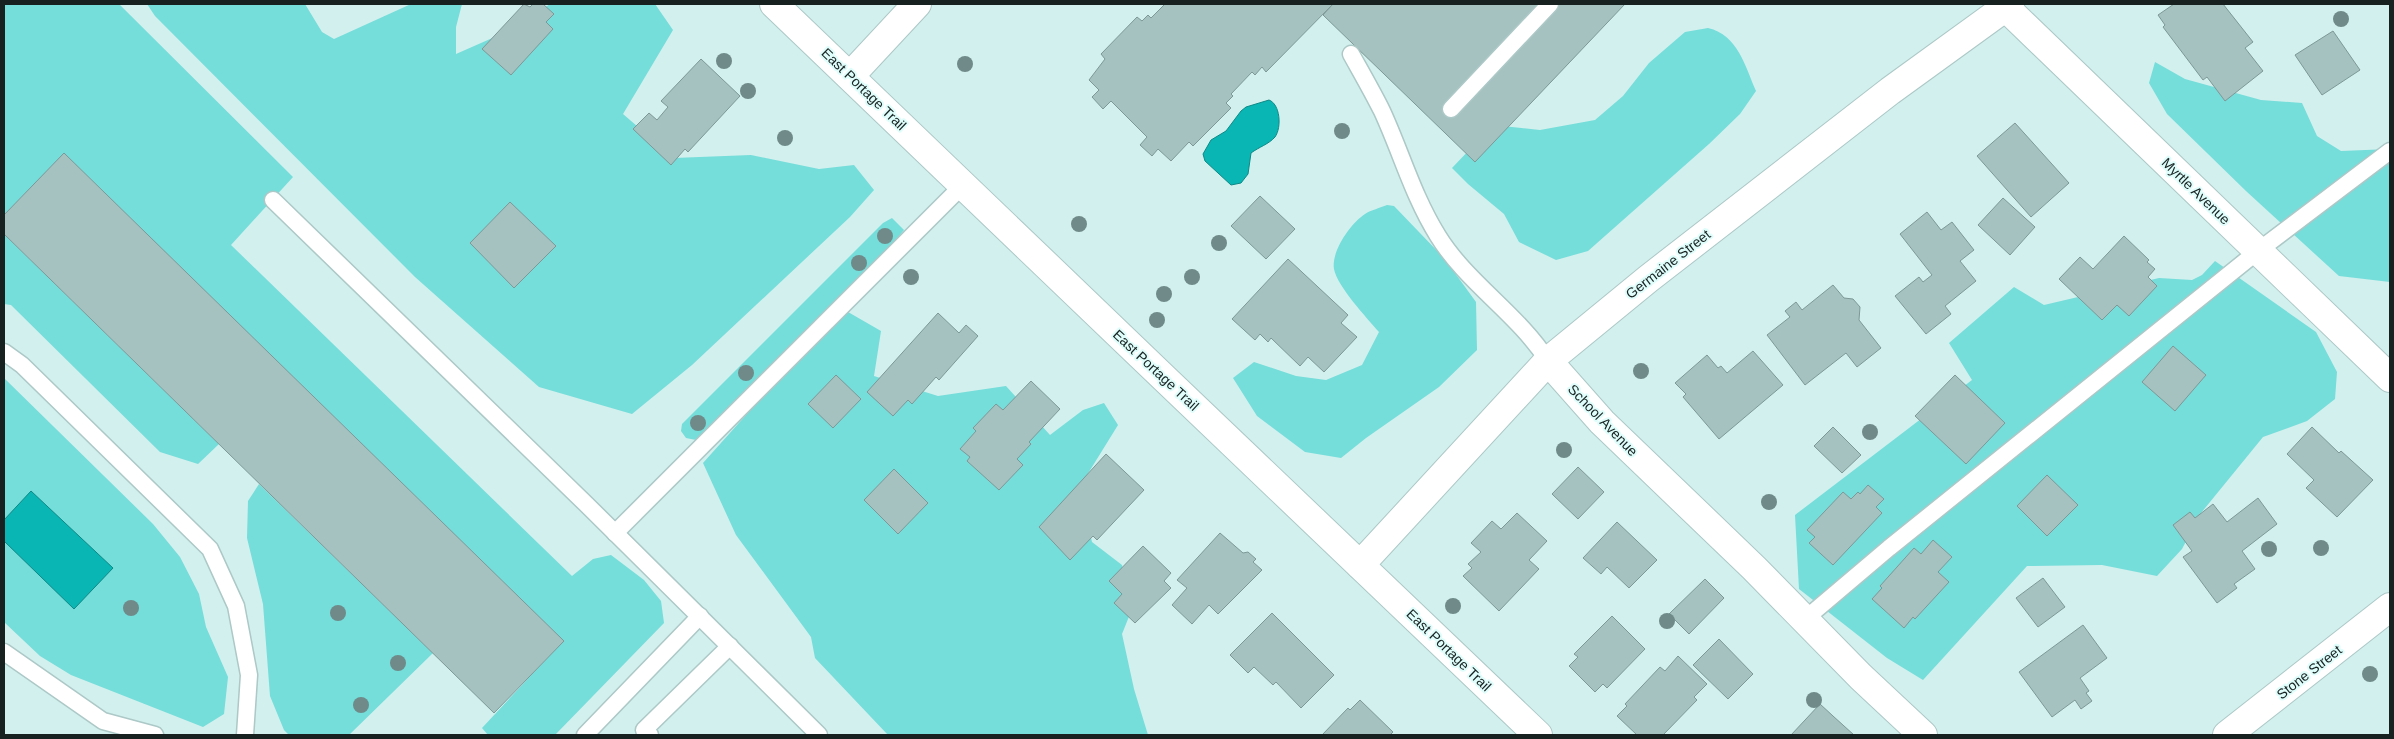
<svg xmlns="http://www.w3.org/2000/svg" width="2394" height="739" font-family="Arial,sans-serif">
<style>
.green{fill:#75ddda}
.water{fill:#09b6b3;stroke:#0d8987}
.building{fill:#a5c2c0;stroke:#7d9897}
.lines{fill:none;stroke-linecap:round;stroke-linejoin:round}
.service-casing{stroke:#acc8c7;stroke-width:19}
.minor-casing{stroke:#acc8c7;stroke-width:30}
.tertiary-casing{stroke:#acc8c7;stroke-width:30}
.service{stroke:#fff;stroke-width:16}
.minor{stroke:#fff;stroke-width:28}
.tertiary{stroke:#fff;stroke-width:28}
.tree{fill:#6f8a88}
.labels{text-anchor:middle;stroke-width:4;stroke-linejoin:round;paint-order:stroke}
.street-label{font-size:14px;fill:#162120;stroke:#dffdfb}
</style>
<rect width="100%" height="100%" fill="#d2f0ee"/>
<!-- green -->
<g class="green">
<polygon points="4,4 119,4 293,177 231,245 572,576 593,559 611,555 644,580 661,601 664,623 555,735 488,735 482,728 563,641 64,154 4,215"/>
<polygon points="147,4 305,4 322,32 334,39 411,4 462,4 456,27 456,54 515,28 550,4 655,4 673,30 623,114 674,158 751,155 819,169 854,165 874,190 850,217 692,365 632,414 539,387 415,277 155,16"/>
<path d="M1708 28C1738 35 1745 66 1756 91L1740 114 1709 144 1588 251 1556 260 1519 242 1504 214 1468 184 1452 168 1493 125 1540 130 1595 120 1623 96 1649 63 1685 32Z"/>
<polygon points="2155,62 2185,79 2261,100 2302,103 2317,136 2341,151 2390,149 2390,282 2339,276 2246,191 2167,114 2149,83"/>
<path d="M1387 205 1394 206 1444 258 1476 302 1477 350 1439 387 1366 438 1341 458 1305 452 1257 416 1233 378 1254 362 1296 376 1326 380 1362 365 1379 332C1367 318 1337 286 1334 269 1331 251 1351 223 1365 214 1371 210 1380 208 1387 205Z"/>
<polygon points="892,218 904,230 894,242 696,440 686,438 681,431 682,424 883,223"/>
<polygon points="4,234 219,444 198,464 160,452 11,305 4,304"/>
<polygon points="2215,261 2316,332 2337,372 2335,399 2307,421 2263,437 2201,513 2182,549 2157,576 2102,565 2027,566 1923,680 1887,658 1799,589 1795,515 1972,380 1949,343 2014,287 2044,305 2159,278 2192,280 2202,275"/>
<polygon points="848,312 881,331 874,376 938,396 1006,386 1050,435 1083,410 1104,403 1118,425 1079,488 1092,542 1122,565 1132,609 1122,634 1134,689 1148,735 888,735 815,658 811,637 736,535 703,463 799,356"/>
<polygon points="4,378 153,524 180,557 199,594 206,627 228,677 224,714 203,727 71,675 40,656 4,622"/>
<polygon points="259,484 433,653 349,735 289,735 284,730 270,696 263,604 247,538 248,501"/>
</g>
<!-- water -->
<g class="water">
<path d="M1269 100C1280 104 1282 127 1275 137 1269 144 1259 147 1251 153L1248 174 1241 183 1231 185 1205 161 1203 154 1211 140 1226 131 1241 111 1246 107Z"/>
<polygon points="31,491 113,568 74,609 4,541 4,520"/>
</g>
<!-- building -->
<g class="building">
<polygon points="524,4 530,7 533,4 543,4 554,14 546,22 553,29 511,75 482,49"/>
<polygon points="1165,4 1333,4 1266,72 1262,67 1255,75 1252,72 1231,94 1233,96 1226,103 1231,108 1193,146 1189,142 1171,161 1158,149 1152,156 1140,145 1147,137 1111,101 1103,109 1092,97 1099,90 1089,80 1105,59 1101,54 1137,17 1142,21 1148,15 1151,18"/>
<polygon points="1333,4 1625,4 1475,162 1323,15"/>
<polygon points="2174,4 2223,4 2253,42 2245,48 2263,71 2225,101 2207,77 2203,80 2163,27 2165,25 2158,15"/>
<polygon points="2333,31 2360,70 2322,95 2295,55"/>
<polygon points="701,59 740,96 688,152 685,149 671,165 633,129 649,113 657,120 668,107 661,101"/>
<polygon points="2015,123 2069,183 2031,217 1977,156"/>
<polygon points="64,153 564,641 494,713 4,234 4,215"/>
<polygon points="1260,196 1295,229 1266,259 1231,226"/>
<polygon points="2003,198 2035,227 2010,255 1978,225"/>
<polygon points="510,202 556,246 514,288 470,243"/>
<polygon points="1927,212 1941,230 1952,222 1974,250 1960,261 1976,281 1945,306 1951,314 1926,334 1895,296 1919,277 1923,282 1932,275 1900,234"/>
<polygon points="2124,236 2149,260 2147,262 2155,269 2148,277 2157,286 2129,316 2117,305 2102,320 2059,279 2080,257 2093,269"/>
<polygon points="1288,259 1348,315 1341,323 1357,337 1324,372 1308,357 1300,366 1271,338 1268,342 1260,334 1255,340 1232,319"/>
<polygon points="1833,285 1844,298 1853,299 1860,307 1859,320 1881,348 1857,367 1846,353 1805,385 1767,335 1790,317 1785,311 1796,302 1802,310"/>
<polygon points="938,313 959,333 966,325 978,336 939,380 936,377 912,404 908,400 893,416 867,392"/>
<polygon points="2173,346 2206,375 2175,411 2142,382"/>
<polygon points="1753,351 1783,385 1719,439 1683,397 1686,394 1675,383 1707,355 1718,368 1721,366 1727,373"/>
<polygon points="836,375 861,399 833,428 808,404"/>
<polygon points="1955,375 2005,423 1966,464 1915,416"/>
<polygon points="1031,381 1060,409 1029,442 1031,444 1017,459 1023,465 999,490 967,461 970,457 960,449 976,431 973,428 996,404 1003,410"/>
<polygon points="1833,427 1861,455 1842,473 1814,446"/>
<polygon points="2312,427 2339,453 2341,451 2373,480 2337,517 2306,488 2314,480 2287,454"/>
<polygon points="1106,454 1144,490 1097,540 1093,536 1070,560 1039,527"/>
<polygon points="1578,467 1604,492 1578,519 1552,494"/>
<polygon points="894,469 928,503 898,534 864,500"/>
<polygon points="2047,475 2078,505 2047,536 2017,506"/>
<polygon points="1868,485 1884,499 1876,507 1882,513 1833,565 1809,543 1815,537 1807,530 1843,492 1851,499 1858,492 1860,494"/>
<polygon points="2258,498 2277,524 2242,551 2255,569 2234,584 2237,588 2217,603 2183,557 2192,551 2173,525 2190,512 2195,518 2213,504 2227,522"/>
<polygon points="1517,513 1547,541 1529,560 1539,569 1499,611 1463,576 1472,568 1468,564 1481,552 1471,543 1492,521 1501,529"/>
<polygon points="1617,522 1657,560 1629,588 1607,567 1601,574 1583,558"/>
<polygon points="1220,533 1243,553 1248,552 1256,559 1253,562 1262,570 1218,614 1209,605 1192,624 1172,605 1187,588 1177,580"/>
<polygon points="1933,540 1952,557 1938,572 1949,582 1915,619 1913,617 1904,628 1872,599 1882,588 1880,586 1914,548 1921,554"/>
<polygon points="1143,546 1171,573 1164,581 1171,588 1135,623 1114,603 1122,594 1109,581"/>
<polygon points="2043,578 2065,607 2038,627 2016,598"/>
<polygon points="1705,579 1724,598 1689,634 1669,614"/>
<polygon points="1272,613 1334,675 1301,708 1276,682 1273,685 1254,667 1248,673 1230,655"/>
<polygon points="1612,616 1645,649 1607,688 1603,684 1595,692 1569,666 1578,657 1574,654"/>
<polygon points="2083,625 2107,658 2080,678 2089,691 2086,693 2092,701 2081,709 2075,700 2052,717 2019,672"/>
<polygon points="1719,639 1753,674 1728,699 1693,665"/>
<polygon points="1678,656 1707,684 1694,697 1697,700 1663,735 1637,735 1617,716 1627,706 1625,704 1660,667 1665,671"/>
<polygon points="1360,700 1393,732 1390,735 1322,735 1348,708 1350,710"/>
<polygon points="1820,704 1833,716 1854,735 1791,735"/>
</g>
<g class="lines">
<!-- service casing -->
<g class="service-casing">
<g id="service">
<path d="M1351 54C1361 72 1372 91 1382 111 1401 152 1413 196 1438 236 1467 283 1518 314 1548 361"/>
<polyline points="1451,109 1550,4"/>
<polyline points="273,200 586,504 819,735"/>
<polyline points="4,352 22,365 210,549 236,606 249,675 245,735"/>
<polyline points="615,533 964,184"/>
<polyline points="1804,620 1889,548 2258,251 2390,151"/>
<polyline points="4,652 103,721 155,735"/>
<polyline points="585,735 700,616"/>
<polyline points="650,735 644,730 730,646"/>
</g>
</g>
<!-- minor casing -->
<g class="minor-casing">
<g id="minor">
<polyline points="2002,4 2390,378"/>
<polyline points="850,76 917,4"/>
<polyline points="1548,361 1602,422 1754,568 1861,677 1923,735"/>
<polyline points="1360,565 1548,361 1648,279 1890,91 2010,4"/>
<polyline points="2227,735 2390,607"/>
</g>
</g>
<!-- tertiary casing -->
<g class="tertiary-casing">
<path id="tertiary" d="M774 4C1029 247 1282 493 1538 735"/>
</g>
<!-- service -->
<use href="#service" class="service"/>
<!-- minor -->
<use href="#minor" class="minor"/>
<!-- tertiary -->
<use href="#tertiary" class="tertiary"/>
</g>
<!-- trees -->
<g class="tree">
<circle cx="2341" cy="19" r="8"/>
<circle cx="724" cy="61" r="8"/>
<circle cx="965" cy="64" r="8"/>
<circle cx="748" cy="91" r="8"/>
<circle cx="1342" cy="131" r="8"/>
<circle cx="785" cy="138" r="8"/>
<circle cx="1079" cy="224" r="8"/>
<circle cx="885" cy="236" r="8"/>
<circle cx="1219" cy="243" r="8"/>
<circle cx="859" cy="263" r="8"/>
<circle cx="911" cy="277" r="8"/>
<circle cx="1192" cy="277" r="8"/>
<circle cx="1164" cy="294" r="8"/>
<circle cx="1157" cy="320" r="8"/>
<circle cx="1641" cy="371" r="8"/>
<circle cx="746" cy="373" r="8"/>
<circle cx="698" cy="423" r="8"/>
<circle cx="1870" cy="432" r="8"/>
<circle cx="1564" cy="450" r="8"/>
<circle cx="1769" cy="502" r="8"/>
<circle cx="2321" cy="548" r="8"/>
<circle cx="2269" cy="549" r="8"/>
<circle cx="1453" cy="606" r="8"/>
<circle cx="131" cy="608" r="8"/>
<circle cx="338" cy="613" r="8"/>
<circle cx="1667" cy="621" r="8"/>
<circle cx="398" cy="663" r="8"/>
<circle cx="2370" cy="674" r="8"/>
<circle cx="1814" cy="700" r="8"/>
<circle cx="361" cy="705" r="8"/>
</g>
<g class="labels">
<!-- street labels -->
<g class="street-label">
<text transform="translate(864 89) rotate(44)" y="5">East Portage Trail</text>
<text transform="translate(2196 191) rotate(44)" y="5">Myrtle Avenue</text>
<text transform="translate(1668 264) rotate(-38)" y="5">Germaine Street</text>
<text transform="translate(1156 370) rotate(43)" y="5">East Portage Trail</text>
<text transform="translate(1603 420) rotate(46)" y="5">School Avenue</text>
<text transform="translate(1449 650) rotate(44)" y="5">East Portage Trail</text>
<text transform="translate(2309 672) rotate(-38)" y="5">Stone Street</text>
</g>
</g>
<!-- border -->
<rect width="2394" height="739" fill="none" stroke="#162120" stroke-width="10"/>
</svg>
